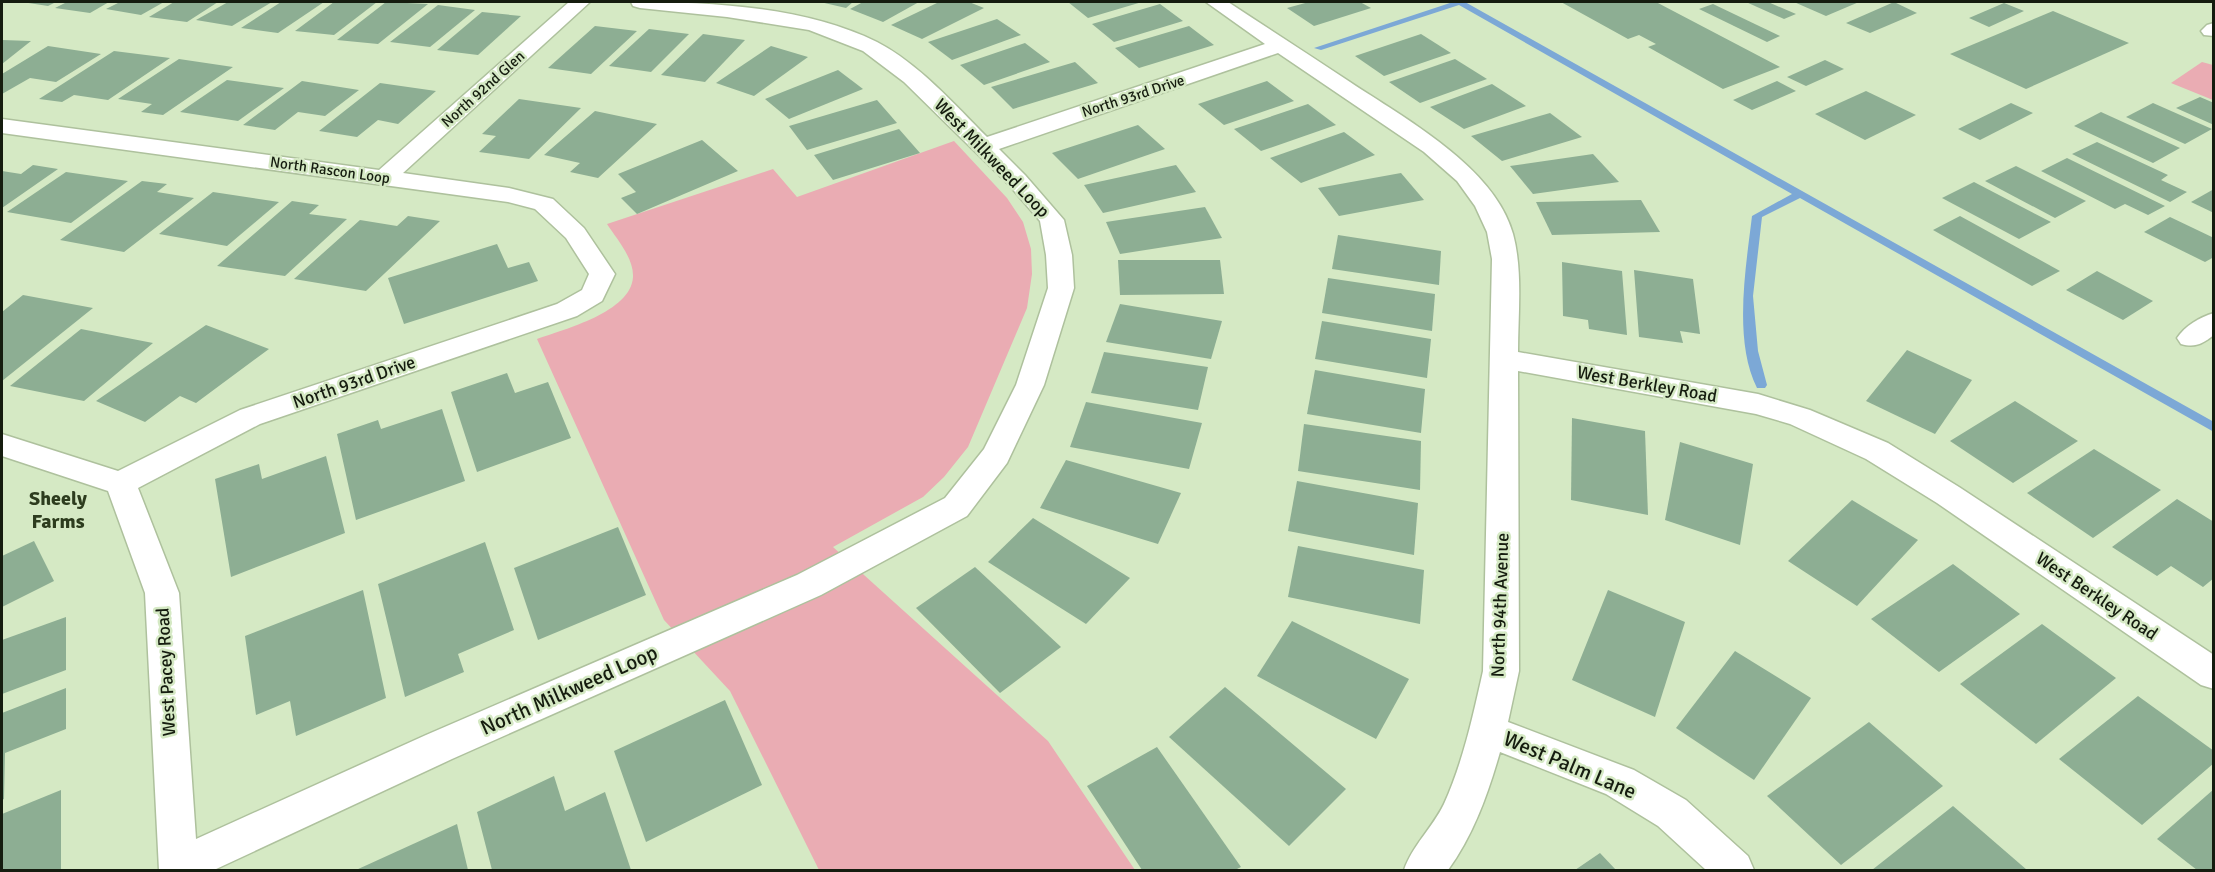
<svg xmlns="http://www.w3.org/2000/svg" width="2215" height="872" font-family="Signika,sans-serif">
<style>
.green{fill:#eaacb3}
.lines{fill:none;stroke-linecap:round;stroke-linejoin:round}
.stream{fill:#7ca8d6;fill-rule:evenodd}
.building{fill:#8dae93}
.minor-casing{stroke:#aec19d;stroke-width:3}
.minor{fill:#fff;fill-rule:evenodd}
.labels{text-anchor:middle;stroke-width:5;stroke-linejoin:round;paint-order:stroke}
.far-street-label{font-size:15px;fill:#151c0f;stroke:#d5e9c4}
.street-label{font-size:18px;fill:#151c0f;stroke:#d5e9c4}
.neighbourhood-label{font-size:20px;font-weight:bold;fill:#2d3c1e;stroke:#d5e9c4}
.near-street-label{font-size:21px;fill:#151c0f;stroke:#d5e9c4}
</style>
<rect width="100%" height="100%" fill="#d5e9c4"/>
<!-- green -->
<g class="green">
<polygon points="2202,62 2213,65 2213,100 2171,83"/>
<path d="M954 141 1007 198 1023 222 1031 249 1032 274 1027 308 968 447 944 477 923 497 833 547 1048 741 1135 870H819L730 691 664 620 537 339C565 329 631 312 633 277 634 258 616 238 607 224L773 169 797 197Z"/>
</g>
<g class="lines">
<!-- stream -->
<path class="stream" d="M1453 2H1465L2214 422V432L1800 198 1762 217 1753 296 1758 351 1767 385 1765 388H1757C1733 340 1746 267 1752 216L1792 194 1459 5 1321 50 1314 48Z"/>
</g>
<!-- building -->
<g class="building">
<polygon points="22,2 56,2 48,6"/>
<polygon points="67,2 109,2 90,13 55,8"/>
<polygon points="120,2 164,2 141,15 106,9"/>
<polygon points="174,2 218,2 187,22 149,17"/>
<polygon points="228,2 272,2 232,26 196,20"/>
<polygon points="281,2 324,2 278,33 241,28"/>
<polygon points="334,2 377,2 334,35 295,31"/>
<polygon points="386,2 428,4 378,44 337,40"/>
<polygon points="820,2 853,2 846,8"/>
<polygon points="863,2 919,2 883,22 850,9"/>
<polygon points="939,2 969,2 984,8 922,39 891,25"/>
<polygon points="1068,2 1142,2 1088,18"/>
<polygon points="1309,2 1360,2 1371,8 1314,26 1287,8"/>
<polygon points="1561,2 1656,2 1780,67 1723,89 1648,47 1656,44 1639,35 1628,39"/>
<polygon points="1746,2 1768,2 1796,14 1784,19"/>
<polygon points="1794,2 1859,2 1826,16"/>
<polygon points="1894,2 1917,13 1870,33 1846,23"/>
<polygon points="2004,3 2024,11 1989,27 1969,18"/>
<polygon points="1160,4 1183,21 1114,42 1092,24"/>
<polygon points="1713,4 1780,36 1767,42 1699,9"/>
<polygon points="438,5 475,10 430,47 390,42"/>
<polygon points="2053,11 2129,43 2026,89 1950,54"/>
<polygon points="482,12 521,16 478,55 437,50"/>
<polygon points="997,19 1021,35 952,60 928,42"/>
<polygon points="595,26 637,31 591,74 548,68"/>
<polygon points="1189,26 1214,45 1139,68 1115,48"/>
<polygon points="649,29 689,34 651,72 609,66"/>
<polygon points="703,34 745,40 705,82 661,75"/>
<polygon points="1421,34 1451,53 1384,76 1355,56"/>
<polygon points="2,40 31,41 2,64"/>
<polygon points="1025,43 1050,62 984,85 960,65"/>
<polygon points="48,46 101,54 56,82 30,78 2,94 2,74"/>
<polygon points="771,46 808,57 754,96 716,83"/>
<polygon points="114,51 170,58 108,100 74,95 62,102 39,99"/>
<polygon points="179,59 233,67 163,115 141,112 152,104 118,99"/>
<polygon points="1455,59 1487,79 1420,103 1389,82"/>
<polygon points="1825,60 1844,69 1806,86 1787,77"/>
<polygon points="1075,62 1098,83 1013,109 991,87"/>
<polygon points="838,70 863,89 789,119 765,99"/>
<polygon points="227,80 284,88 238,121 180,112"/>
<polygon points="302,81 359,90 325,116 298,112 275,130 243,125"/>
<polygon points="1267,81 1294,101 1224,125 1198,104"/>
<polygon points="1777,81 1796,91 1752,110 1733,100"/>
<polygon points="380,83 436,91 398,124 378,120 357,137 319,131"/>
<polygon points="1492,84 1526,106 1464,129 1430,107"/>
<polygon points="1866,91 1916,115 1865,140 1815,114"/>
<polygon points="2200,97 2214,103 2214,125 2176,108"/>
<polygon points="519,99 581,108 529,159 479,152 496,136 482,134"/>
<polygon points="877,100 897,123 807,150 789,126"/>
<polygon points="2011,103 2033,113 1980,140 1958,129"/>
<polygon points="2153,103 2212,129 2185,144 2126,117"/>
<polygon points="1308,104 1336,125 1261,151 1234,129"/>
<polygon points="595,111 657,124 598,178 570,172 580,163 544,155"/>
<polygon points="2101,112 2180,148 2153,163 2074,126"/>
<polygon points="1550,113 1582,137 1502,161 1471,136"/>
<polygon points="1138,125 1165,149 1078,179 1052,153"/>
<polygon points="899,129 920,153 833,180 814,155"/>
<polygon points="1344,132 1375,155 1301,183 1270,158"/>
<polygon points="702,140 738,171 637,214 621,198 636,192 618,174"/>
<polygon points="2097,142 2168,175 2161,180 2187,192 2170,202 2072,154"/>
<polygon points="1593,154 1619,182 1533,194 1510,166"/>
<polygon points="2067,158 2165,206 2148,215 2125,204 2115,209 2041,171"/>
<polygon points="33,165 58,169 2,208 2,171 21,174"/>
<polygon points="1176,165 1196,192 1103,213 1084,185"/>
<polygon points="2016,166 2086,201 2055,218 1985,181"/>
<polygon points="66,172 128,181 71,223 7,212"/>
<polygon points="1401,173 1424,200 1339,216 1318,188"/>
<polygon points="142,181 167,184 157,192 194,198 124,252 60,240"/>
<polygon points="1974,182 2051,222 2019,239 1942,198"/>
<polygon points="2214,189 2214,213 2191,202"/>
<polygon points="213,192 279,202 227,246 159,234"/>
<polygon points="1641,200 1660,232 1552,235 1536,202"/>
<polygon points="292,201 319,205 309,214 347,219 285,276 217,266"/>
<polygon points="1205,207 1222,238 1120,254 1106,222"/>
<polygon points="408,216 440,221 366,291 294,279 360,220 397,226"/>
<polygon points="1960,216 2060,271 2032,286 1933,230"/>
<polygon points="2170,217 2214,238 2214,257 2205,262 2144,232"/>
<polygon points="1338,235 1441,251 1439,285 1332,269"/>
<polygon points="497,244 508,268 529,262 538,281 404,324 388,278"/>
<polygon points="1118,260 1220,260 1224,294 1120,295"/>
<polygon points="1562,262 1622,271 1627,335 1589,329 1588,320 1563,316"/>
<polygon points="1634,270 1693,279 1700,334 1680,331 1683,343 1639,337"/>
<polygon points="2097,271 2153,301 2123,320 2066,290"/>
<polygon points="1328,278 1435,294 1432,331 1322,313"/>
<polygon points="23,295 93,308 2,381 2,312"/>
<polygon points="1120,304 1222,321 1211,359 1106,342"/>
<polygon points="1322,321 1431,339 1427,378 1315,359"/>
<polygon points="206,325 269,349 196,403 180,396 145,422 96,401"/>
<polygon points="81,329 153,343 84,401 10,386"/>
<polygon points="1907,350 1972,380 1935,434 1866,401"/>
<polygon points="1104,352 1208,367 1198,410 1091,393"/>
<polygon points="1315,370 1425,389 1421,433 1307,414"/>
<polygon points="507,373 515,393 548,382 571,438 477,472 451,392"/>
<polygon points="2015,401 2078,441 2013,483 1950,441"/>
<polygon points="1086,402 1202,423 1189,469 1070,447"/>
<polygon points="442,409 465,481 356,520 337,434 378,420 381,429"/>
<polygon points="1572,418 1645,431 1648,515 1571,500"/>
<polygon points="1304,424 1421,441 1420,490 1298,471"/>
<polygon points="1680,442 1753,464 1740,545 1665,520"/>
<polygon points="2094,449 2161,490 2093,538 2027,493"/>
<polygon points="326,456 345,533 231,577 215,479 259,464 262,479"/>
<polygon points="1066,460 1181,493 1158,544 1040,508"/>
<polygon points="1297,481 1418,503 1414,555 1288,531"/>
<polygon points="2177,499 2214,522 2214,578 2203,587 2171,566 2157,576 2112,547"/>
<polygon points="1852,500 1918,540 1857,606 1788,561"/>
<polygon points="1033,518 1130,578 1086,624 988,562"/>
<polygon points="618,527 646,595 538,640 514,568"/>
<polygon points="34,541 54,581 2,607 2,556"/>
<polygon points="485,542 514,630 458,654 464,672 405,697 378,584"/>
<polygon points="1298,546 1424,570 1420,624 1288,597"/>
<polygon points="1953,564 2020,614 1939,672 1871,619"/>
<polygon points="975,567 1061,647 1000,693 916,608"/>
<polygon points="363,590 386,698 296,736 290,701 256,715 245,636"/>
<polygon points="1608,590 1685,622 1655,717 1572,680"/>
<polygon points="66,617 66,670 2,694 2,640"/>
<polygon points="1292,621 1409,679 1376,739 1257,676"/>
<polygon points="2042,624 2116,678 2036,744 1960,684"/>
<polygon points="1735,651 1811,698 1754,780 1676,728"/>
<polygon points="1225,687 1346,789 1289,846 1169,737"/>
<polygon points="66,688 66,729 5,753 4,799 2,800 2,713"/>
<polygon points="2138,696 2214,751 2214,763 2142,825 2059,759"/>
<polygon points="725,700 762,785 646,842 614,751"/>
<polygon points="1869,722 1943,786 1841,865 1767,796"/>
<polygon points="1157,747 1241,867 1235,870 1142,870 1087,786"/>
<polygon points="554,776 565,811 605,792 631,870 492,870 477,812"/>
<polygon points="2214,789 2214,870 2197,870 2157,839"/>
<polygon points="61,790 61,870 2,870 2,814"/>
<polygon points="1953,806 2027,870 1872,870"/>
<polygon points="457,824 468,870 356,870"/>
<polygon points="1600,853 1616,870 1575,870"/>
</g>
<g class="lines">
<!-- minor casing -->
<g class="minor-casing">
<g id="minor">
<path d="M569 2H590L403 173 509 188 553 199 584 228 615 274 602 301 577 316 260 424 138 488 179 593 196 839 426 735 797 575 945 498 984 449 1016 385 1048 288 1046 255 1040 221 1009 185 904 82 863 51 809 30 727 17 640 8 633 6 631 2C710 2 804 6 877 42 918 63 955 105 987 137L1265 44 1206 2H1228C1269 29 1309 55 1350 82 1404 118 1495 167 1513 234 1523 271 1518 314 1518 352L1758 394 1810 410 1888 443 1959 487 2214 655V689L2201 685 1937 503 1866 459 1790 424 1756 414 1518 371 1519 671 1508 722 1634 770 1686 800 1748 856 1754 870H1706L1658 826 1606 794 1500 752C1488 794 1473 836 1448 870H1404C1412 846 1433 827 1444 804 1463 762 1473 716 1483 671L1492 259 1487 232 1475 206 1457 181 1424 152 1278 53 999 149 1025 175 1064 220 1072 255 1074 288 1044 385 1007 463 967 516 821 595 452 759 214 870H159L145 593 108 491 2 456V434L118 471 240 410 557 304 582 290 589 274 566 238 535 209 508 202 2 133V119L379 170Z"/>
<polygon points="2214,23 2214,36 2204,35 2201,31 2207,25"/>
<path d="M2214 313V335C2202 344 2195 348 2181 344L2177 338C2185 326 2200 317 2214 313Z"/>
</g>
</g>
<!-- minor -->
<use href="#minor" class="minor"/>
</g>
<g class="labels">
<!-- far-street labels -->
<g class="far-street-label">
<text transform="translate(483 89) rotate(-42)" y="5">North 92nd Glen</text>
<text transform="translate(1133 96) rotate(-18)" y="5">North 93rd Drive</text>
<text transform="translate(330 170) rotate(8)" y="5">North Rascon Loop</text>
</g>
<!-- street labels -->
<g class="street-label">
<text transform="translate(992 158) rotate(46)" y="6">West Milkweed Loop</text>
<text transform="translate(354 382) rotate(-19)" y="6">North 93rd Drive</text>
<text transform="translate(1647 384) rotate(10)" y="6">West Berkley Road</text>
<text transform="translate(2097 596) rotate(34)" y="6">West Berkley Road</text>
<text transform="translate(1500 605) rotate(-88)" y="6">North 94th Avenue</text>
<text transform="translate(166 672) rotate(-93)" y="6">West Pacey Road</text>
</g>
<!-- neighbourhood labels -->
<g class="neighbourhood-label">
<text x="58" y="505">Sheely<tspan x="58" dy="23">Farms</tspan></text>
</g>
<!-- near-street labels -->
<g class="near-street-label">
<text transform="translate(569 690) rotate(-24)" y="7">North Milkweed Loop</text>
<text transform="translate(1570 765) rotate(23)" y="7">West Palm Lane</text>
</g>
</g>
<!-- border -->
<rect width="2215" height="872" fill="none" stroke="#151c0f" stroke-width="6"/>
</svg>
